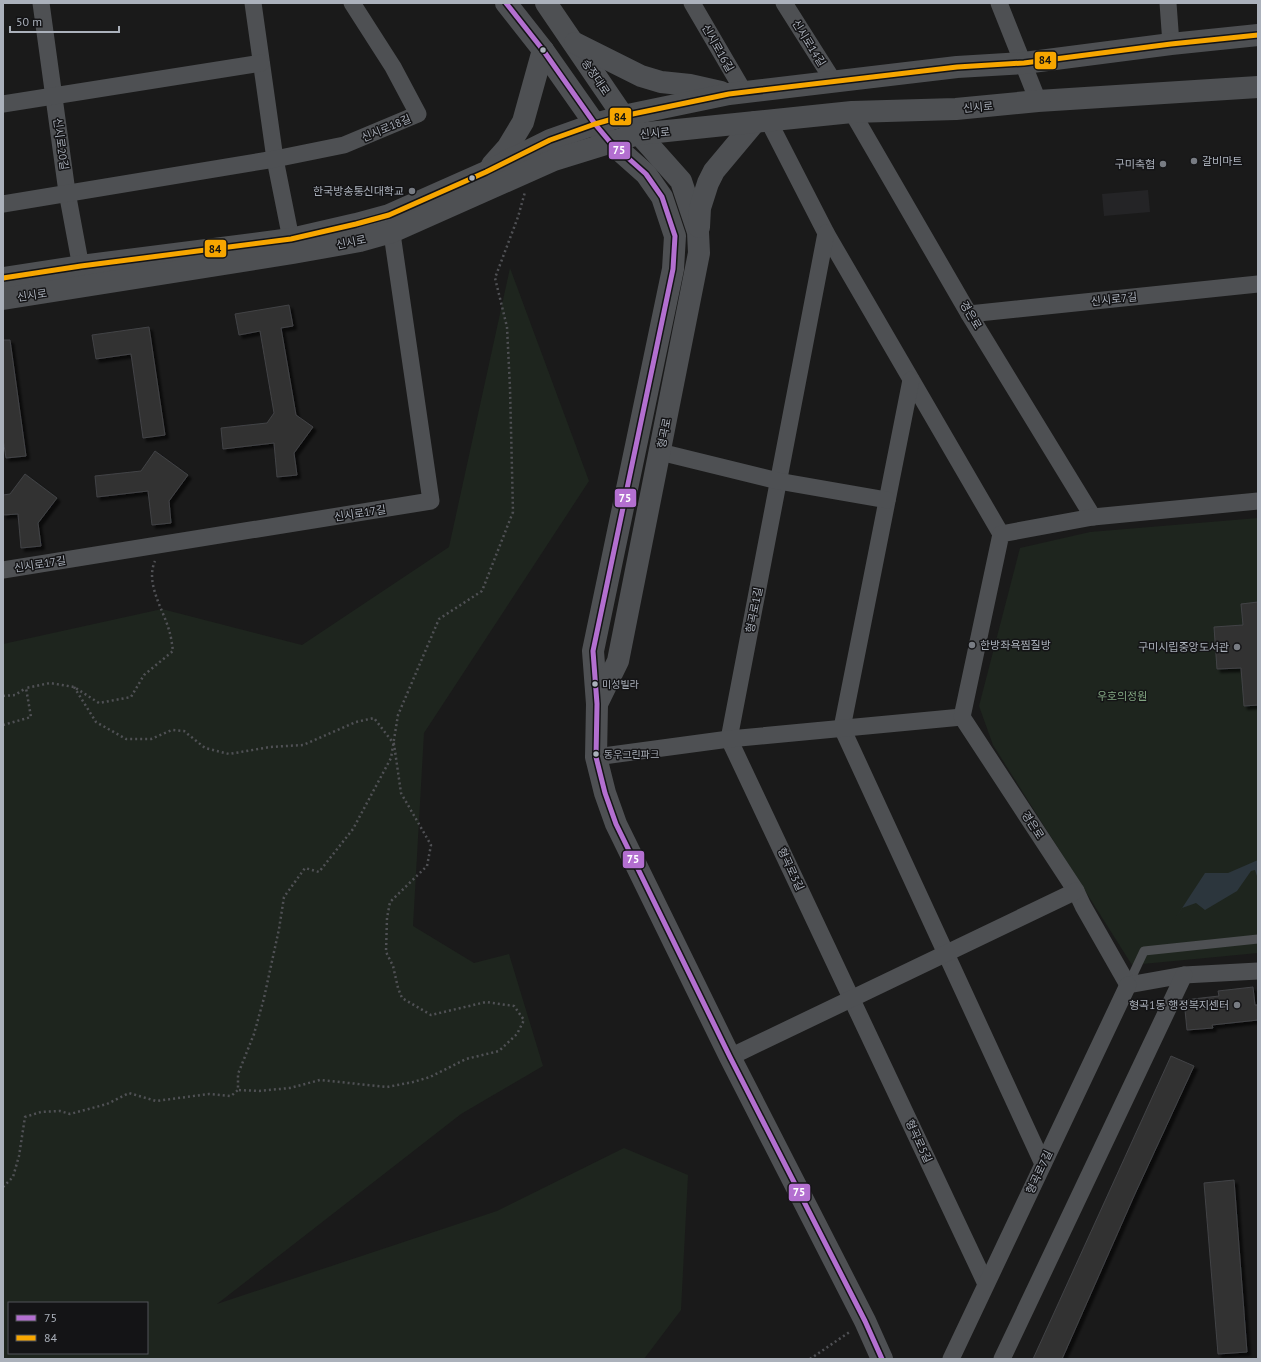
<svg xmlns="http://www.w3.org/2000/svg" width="1261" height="1362" font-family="'PT Sans','Noto Sans KR',sans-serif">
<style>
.built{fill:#242426}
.green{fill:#1e251e;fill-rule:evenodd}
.water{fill:#2c363d}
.building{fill:#323232;stroke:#424346;filter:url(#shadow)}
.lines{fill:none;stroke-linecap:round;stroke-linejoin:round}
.path{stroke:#505155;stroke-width:2.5;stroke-dasharray:2 3;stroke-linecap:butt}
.service{stroke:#4e5053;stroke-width:9}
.minor{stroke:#4e5053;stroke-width:17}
.tertiary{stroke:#4e5053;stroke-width:22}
.bus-1-casing{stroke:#141416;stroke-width:8}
.bus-2-casing{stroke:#141416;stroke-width:8}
.bus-1{stroke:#b36fd0;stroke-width:5}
.bus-2{stroke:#f7a600;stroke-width:5}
.bus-dot{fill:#abb1bb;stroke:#141416;stroke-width:1.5}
.poi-dot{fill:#787c83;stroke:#141416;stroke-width:1.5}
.labels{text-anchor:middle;stroke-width:3;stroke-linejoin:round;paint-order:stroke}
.bus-label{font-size:10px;fill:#abb1bb;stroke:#141416;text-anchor:start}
.street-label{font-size:11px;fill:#abb1bb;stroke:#141416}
.poi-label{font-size:11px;fill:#abb1bb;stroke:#141416;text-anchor:end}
.park-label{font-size:11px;fill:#82a682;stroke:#141416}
.line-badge{stroke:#141416;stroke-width:1.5}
.badge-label{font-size:11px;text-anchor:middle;font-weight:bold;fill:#fff}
.pale-badge-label{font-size:11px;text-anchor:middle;font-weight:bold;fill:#111}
</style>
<defs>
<filter id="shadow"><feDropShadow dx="3.5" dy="3.5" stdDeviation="1" flood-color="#0009"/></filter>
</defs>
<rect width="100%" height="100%" fill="#1a1a1a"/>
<!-- built -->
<polygon class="built" points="1148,190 1150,212 1104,216 1102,194"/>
<!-- green -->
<g class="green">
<path d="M510 268 589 481 424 733 413 926 474 963 509 954 543 1066 461 1114 217 1304 497 1211 624 1148 688 1175 681 1310 644 1359H3V644L162 609 302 645 449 547ZM9 1303H147V1353H9Z"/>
<polygon points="1258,518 1258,953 1132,965 993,745 979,706 1020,548 1090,532"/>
</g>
<!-- water -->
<polygon class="water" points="1258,860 1258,879 1255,870 1251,871 1237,891 1205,910 1196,903 1182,908 1173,922 1205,873 1228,873"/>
<!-- building -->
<g class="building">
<polygon points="289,305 293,326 281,328 296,415 313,427 294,453 297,475 277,477 274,443 223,449 221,428 267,423 274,413 260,331 239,335 235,314"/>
<polygon points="149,327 165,435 143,438 131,354 96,359 92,335"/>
<polygon points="3,340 10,340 26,456 6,458 3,439"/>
<polygon points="155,451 188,475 169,501 171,523 152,525 148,491 97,497 95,476 141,471"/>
<polygon points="25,474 57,498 38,523 41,546 21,548 18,514 3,515 3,495 10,494"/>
<polygon points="1258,602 1258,705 1244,706 1241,668 1217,669 1214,627 1243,625 1241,604"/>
<polygon points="1253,987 1255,1005 1258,1005 1258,1020 1212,1025 1213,1028 1187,1030 1184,1000 1219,996 1218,991"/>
<polygon points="1171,1056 1194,1066 1134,1196 1062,1359 1033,1359"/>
<polygon points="1234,1180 1247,1352 1218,1354 1204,1183"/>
</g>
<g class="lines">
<!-- path -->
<g class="path">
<polyline points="74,687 96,722 126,739 151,739 172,730 184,731 205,748 229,754 270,747 303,745 356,722 374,718 394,744 401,793 431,845 427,866 390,902 387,918 386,952 393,966 398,988 402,998 431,1015 486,1002 514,1006 524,1020 517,1034 499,1051 466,1059 430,1077 413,1082 387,1087 320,1080 290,1088 259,1091 238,1090"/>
<polyline points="3,696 15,695 26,688"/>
<path d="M3 725 31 717 26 688 50 683 74 687 99 703 131 697 144 675 173 651C172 644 171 636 169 630 163 609 145 583 155 561"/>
<polyline points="3,1187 13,1177 19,1156 25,1117 41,1112 60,1111 70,1114 107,1104 129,1093 156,1101 209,1094 231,1096 238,1090 238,1074 254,1034 264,998 279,929 284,897 305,868 319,872 353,829 391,758 398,715 439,619 482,591 513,512 510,388 507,327 495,278 518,217 525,192"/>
<polyline points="810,1359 851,1331"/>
</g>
<!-- service -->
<polyline class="service" points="1128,985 1144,951 1258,939"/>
<!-- minor -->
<g class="minor">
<polyline points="41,3 67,192 83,278"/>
<polyline points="253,3 275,159 291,239"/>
<polyline points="692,3 744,92"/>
<polyline points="784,3 834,82"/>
<polyline points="999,3 1038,101"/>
<polyline points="1168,3 1171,44"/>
<polyline points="3,104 261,63"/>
<polyline points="852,112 969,314 1093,517"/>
<polyline points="768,120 826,233 1001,534"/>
<polyline points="3,204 275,159 344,145 418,114 393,67 352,3"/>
<polyline points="826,233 729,739 986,1284"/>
<polyline points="969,314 1258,284"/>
<polyline points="911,380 842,728 1043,1164"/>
<polyline points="660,452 778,481 887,500"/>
<polyline points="3,570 431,501 390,220"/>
<polyline points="596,757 729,739 962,717"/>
<polyline points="1128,985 1083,906 1076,891 962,717 1001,534 1093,517 1258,501"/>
<polyline points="1128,985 1184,975 1258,971"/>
<polyline points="730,1057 1076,891"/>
<polyline points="951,1359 1128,985"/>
<polyline points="1002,1359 1184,975"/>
</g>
<!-- tertiary -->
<g class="tertiary">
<polyline points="506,3 543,50 595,124 610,142 646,174 662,197 675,236 673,269 593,651 597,704 596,757 605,793 616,824 730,1057 865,1321 882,1359"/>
<polyline points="546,3 623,116 681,181 698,232 699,253 618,661 597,704"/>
<polyline points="575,43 641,76 661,82 690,85 721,92"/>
<polyline points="492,165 508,147 523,122 543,50"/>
<polyline points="699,227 700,208 708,183 714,171 755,122"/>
<polyline points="3,278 81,266 291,239 356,224 389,215 486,172 550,140 595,124 623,116 729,94 957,67 1024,63 1171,44 1258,35"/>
<polyline points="3,299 293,253 360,241 392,232 554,160 638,134 852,112 956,109 1038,101 1258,87"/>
</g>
<!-- bus-1 casing -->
<g class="bus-1-casing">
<polyline id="bus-1" points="506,3 543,50 595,124 610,142 646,174 662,197 675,236 673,269 593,651 597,704 596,757 605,793 616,824 730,1057 865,1321 882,1359"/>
</g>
<!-- bus-2 casing -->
<g class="bus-2-casing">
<polyline id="bus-2" points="3,278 81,266 291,239 356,224 389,215 486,172 550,140 595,124 623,116 729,94 957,67 1024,63 1171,44 1258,35"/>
</g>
<!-- bus-1 -->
<use href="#bus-1" class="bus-1"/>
<!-- bus-2 -->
<use href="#bus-2" class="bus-2"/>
</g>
<!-- markers -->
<g class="bus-dot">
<circle cx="543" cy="50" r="3.5"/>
<circle cx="472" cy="178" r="3.5"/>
<circle cx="595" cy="684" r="3.5"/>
<circle cx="596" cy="754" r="3.5"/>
</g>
<g class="poi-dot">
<circle cx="1194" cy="161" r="4"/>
<circle cx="1163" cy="164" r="4"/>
<circle cx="412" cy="191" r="4"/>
<circle cx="972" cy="645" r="4"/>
<circle cx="1237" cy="647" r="4"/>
<circle cx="1237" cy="1005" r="4"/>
</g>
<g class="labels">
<!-- bus labels -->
<g class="bus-label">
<text x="602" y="688">미성빌라</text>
<text x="604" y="758">동우그린파크</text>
</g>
<!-- street labels -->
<g class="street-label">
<text transform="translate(809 43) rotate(58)" y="4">신시로14길</text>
<text transform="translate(718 48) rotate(60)" y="4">신시로16길</text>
<text transform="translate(596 77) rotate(56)" y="4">송정대로</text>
<text transform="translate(978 107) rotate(-5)" y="4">신시로</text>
<text transform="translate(386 128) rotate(-23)" y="4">신시로18길</text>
<text transform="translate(655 133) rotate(-6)" y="4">신시로</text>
<text transform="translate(61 144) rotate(82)" y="4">신시로20길</text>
<text transform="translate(351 242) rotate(-12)" y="4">신시로</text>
<text transform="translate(32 295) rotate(-9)" y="4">신시로</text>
<text transform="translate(1114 299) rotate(-6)" y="4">신시로7길</text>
<text transform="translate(971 315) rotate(59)" y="4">경은로</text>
<text transform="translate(664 433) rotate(-79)" y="4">형곡로</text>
<text transform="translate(360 513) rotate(-9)" y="4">신시로17길</text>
<text transform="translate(40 564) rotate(-9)" y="4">신시로17길</text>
<text transform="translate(754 610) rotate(-79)" y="4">형곡로1길</text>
<text transform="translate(1033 825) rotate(57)" y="4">경은로</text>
<text transform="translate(791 869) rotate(65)" y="4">형곡로3길</text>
<text transform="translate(919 1141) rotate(65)" y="4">형곡로5길</text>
<text transform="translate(1039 1172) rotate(-65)" y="4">형곡로7길</text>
</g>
<!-- poi labels -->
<g class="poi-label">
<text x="1202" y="165" text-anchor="start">갈비마트</text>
<text x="1155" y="168">구미축협</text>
<text x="404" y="195">한국방송통신대학교</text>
<text x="980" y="649" text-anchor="start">한방좌욕찜질방</text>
<text x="1229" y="651">구미시립중앙도서관</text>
<text x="1229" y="1009">형곡1동 행정복지센터</text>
</g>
<!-- park labels -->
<g class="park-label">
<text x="1122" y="700">우호의정원</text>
</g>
</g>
<g class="line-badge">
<rect x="1034" y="51" width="23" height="19" rx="4" fill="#f7a600"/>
<rect x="609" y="107" width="23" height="19" rx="4" fill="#f7a600"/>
<rect x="608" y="141" width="23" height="19" rx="4" fill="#b36fd0"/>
<rect x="204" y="239" width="23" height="19" rx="4" fill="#f7a600"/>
<rect x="614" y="488" width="23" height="20" rx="4" fill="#b36fd0"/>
<rect x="622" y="850" width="23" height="19" rx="4" fill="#b36fd0"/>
<rect x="788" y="1183" width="23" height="19" rx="4" fill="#b36fd0"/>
</g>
<g class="badge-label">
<text x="619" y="154">75</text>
<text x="625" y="502">75</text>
<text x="633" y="863">75</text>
<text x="799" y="1196">75</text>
</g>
<g class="pale-badge-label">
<text x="1045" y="64">84</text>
<text x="620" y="121">84</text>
<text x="215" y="253">84</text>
</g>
<!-- border -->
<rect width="1261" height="1362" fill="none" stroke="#abb1bb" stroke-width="8"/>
<!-- legend -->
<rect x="8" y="1302" width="140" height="52" fill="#141416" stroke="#505358"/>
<rect x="16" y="1315" width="20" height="6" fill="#b36fd0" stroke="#505358"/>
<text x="44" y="1322" font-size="12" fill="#abb1bb">75</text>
<rect x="16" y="1335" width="20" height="6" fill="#f7a600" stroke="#505358"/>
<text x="44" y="1342" font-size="12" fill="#abb1bb">84</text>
<!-- scale -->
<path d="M10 26v6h109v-6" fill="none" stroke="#abb1bb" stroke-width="2"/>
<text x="16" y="26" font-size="12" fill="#abb1bb" stroke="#141416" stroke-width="3" paint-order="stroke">50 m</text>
</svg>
